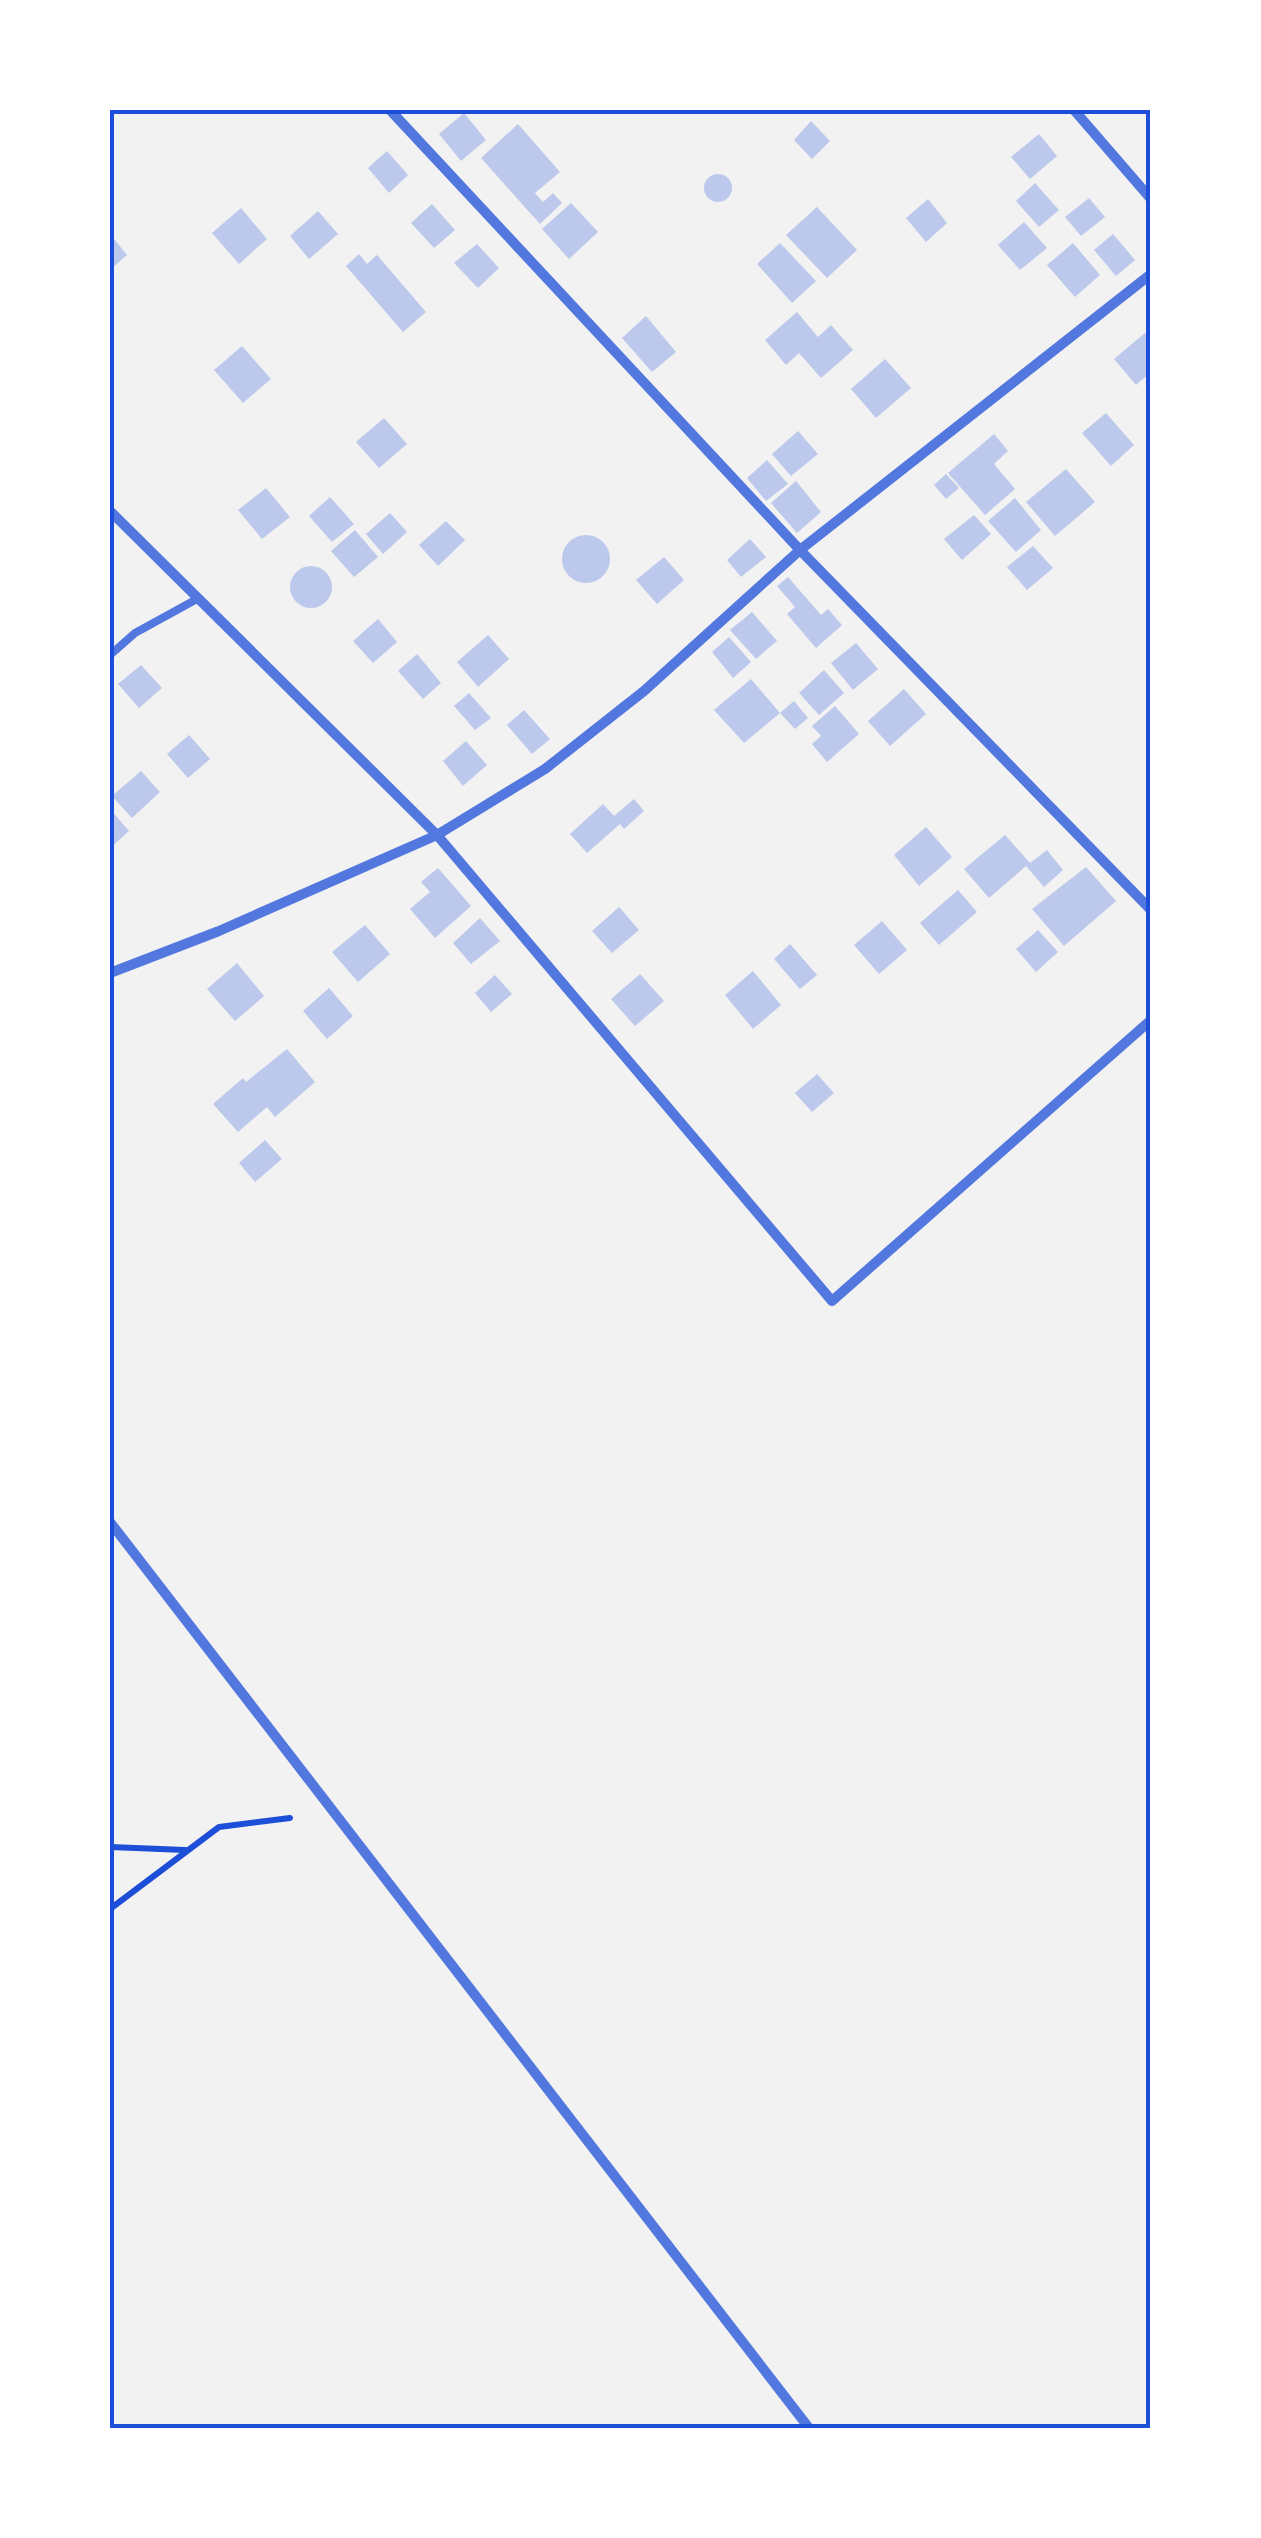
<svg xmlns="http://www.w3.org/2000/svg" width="1261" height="2538" font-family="'Archivo Narrow',sans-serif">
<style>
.building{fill:#bdc9ec}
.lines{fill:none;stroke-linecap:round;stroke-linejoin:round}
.path{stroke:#1d4ed8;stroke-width:6}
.service{stroke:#5277de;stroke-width:8}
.minor{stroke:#5277de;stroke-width:10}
.neatline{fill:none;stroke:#1d4ed8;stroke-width:4}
</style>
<rect width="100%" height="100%" fill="#f2f2f2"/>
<!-- building -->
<g class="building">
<polygon points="464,113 486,140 461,161 439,134"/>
<polygon points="811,121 830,141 812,159 794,140"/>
<polygon points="518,124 560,172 535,193 543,202 553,193 562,203 540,224 481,158"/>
<polygon points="1039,134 1057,156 1030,179 1011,157"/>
<polygon points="387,151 408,175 389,193 368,168"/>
<circle cx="718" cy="188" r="14"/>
<polygon points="1035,183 1059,210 1039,227 1016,201"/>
<polygon points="1089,198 1105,217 1081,236 1065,217"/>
<polygon points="928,199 947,223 926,242 906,218"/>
<polygon points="571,203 598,232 569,259 542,229"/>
<polygon points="432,204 455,230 434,248 411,223"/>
<polygon points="817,207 857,250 827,278 786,235"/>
<polygon points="241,208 267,239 239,264 212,233"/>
<polygon points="318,211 338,234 309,259 290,236"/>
<polygon points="1024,222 1047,248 1020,270 998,245"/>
<polygon points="110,234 127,255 110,270"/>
<polygon points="1113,234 1135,260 1116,276 1094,250"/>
<polygon points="780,243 816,281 792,303 757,264"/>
<polygon points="1073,243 1100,275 1075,297 1047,265"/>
<polygon points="477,244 499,268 478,288 454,263"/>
<polygon points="359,254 367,264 377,255 426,312 403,332 346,266"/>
<polygon points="797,312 818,337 831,325 853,350 821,378 799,353 786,365 765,340"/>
<polygon points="646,316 676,352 652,372 622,338"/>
<polygon points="1145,333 1151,340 1151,372 1136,385 1114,359"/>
<polygon points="242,346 271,379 243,403 214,370"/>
<polygon points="885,359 911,388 876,418 851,389"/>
<polygon points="1106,413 1134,445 1111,466 1082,433"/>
<polygon points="384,418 407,444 379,468 356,442"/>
<polygon points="798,431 818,454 791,476 772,454"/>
<polygon points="994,434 1008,451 994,464 1015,489 985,515 948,473"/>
<polygon points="767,460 788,484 766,501 747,478"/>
<polygon points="1066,469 1095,502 1055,536 1026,502"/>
<polygon points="946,474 959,488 946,499 934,485"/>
<polygon points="796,481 821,512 797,533 771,503"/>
<polygon points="266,488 290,517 262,539 238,510"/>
<polygon points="330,497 354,524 332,542 309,516"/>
<polygon points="1015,498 1041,530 1016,552 988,521"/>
<polygon points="390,513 407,532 383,554 366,534"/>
<polygon points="974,515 991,534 962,560 944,539"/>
<polygon points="446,521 465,540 438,566 419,545"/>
<polygon points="355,530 378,557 354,577 331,551"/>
<circle cx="586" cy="559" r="24"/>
<polygon points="750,539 766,557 741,577 727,560"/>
<polygon points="1033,546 1053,568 1027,590 1007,567"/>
<polygon points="664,557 684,580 657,604 636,580"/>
<circle cx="311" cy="587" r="21"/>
<polygon points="788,577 821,615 828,609 842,625 816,648 787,614 795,607 777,586"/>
<polygon points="752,612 777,641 756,659 730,630"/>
<polygon points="378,619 397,642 373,663 353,641"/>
<polygon points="488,635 509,659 478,687 457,662"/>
<polygon points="729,637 751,662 733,678 712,652"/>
<polygon points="856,643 878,669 853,690 831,663"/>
<polygon points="417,654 441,683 423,699 398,671"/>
<polygon points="141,665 162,688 139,708 118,684"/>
<polygon points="824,670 844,693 819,715 799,693"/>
<polygon points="751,679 780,713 744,743 714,710"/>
<polygon points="904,689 926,714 890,746 868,721"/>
<polygon points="469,693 491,718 475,730 454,706"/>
<polygon points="794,701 808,718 795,729 780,713"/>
<polygon points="835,706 859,734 827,762 812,744 821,736 812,726"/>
<polygon points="524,710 550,739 532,754 507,725"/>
<polygon points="189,735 210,759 188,778 167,754"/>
<polygon points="466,741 487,765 463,786 443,761"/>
<polygon points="141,771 160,792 132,818 112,796"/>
<polygon points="634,799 644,811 624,829 620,824 587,853 570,834 603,804 614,816"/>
<polygon points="110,809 129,831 110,848"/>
<polygon points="926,827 952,857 919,886 894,855"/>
<polygon points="1005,835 1030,863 1047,850 1063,870 1044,887 1026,866 989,898 964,869"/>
<polygon points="1086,867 1116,901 1064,946 1032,909"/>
<polygon points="438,868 471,906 435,938 410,909 430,892 421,882"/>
<polygon points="958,890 977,912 939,945 920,923"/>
<polygon points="619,907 639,930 612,953 592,931"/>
<polygon points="480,918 500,941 471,964 453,943"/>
<polygon points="882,921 907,950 879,974 854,945"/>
<polygon points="365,925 390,954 358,982 332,952"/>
<polygon points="1038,930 1058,952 1036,972 1016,949"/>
<polygon points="790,944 817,975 800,989 774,959"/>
<polygon points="237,963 264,996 235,1021 207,989"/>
<polygon points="753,971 781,1005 753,1029 725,995"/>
<polygon points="640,974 664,1001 635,1026 611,999"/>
<polygon points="495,975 512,994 491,1012 475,993"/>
<polygon points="329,988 353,1016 327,1039 303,1011"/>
<polygon points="287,1049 315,1082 275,1117 267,1107 238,1132 213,1104 243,1078 246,1082"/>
<polygon points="817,1074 834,1093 812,1112 795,1093"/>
<polygon points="265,1140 282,1159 255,1182 239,1163"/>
</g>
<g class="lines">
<!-- path -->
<g class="path">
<polyline points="110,1847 185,1850"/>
<polyline points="110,1909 219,1827 290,1818"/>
</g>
<!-- service -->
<polyline class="service" points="110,655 135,633 197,599"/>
<!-- minor -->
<g class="minor">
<polyline points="390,110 800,550 1151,910"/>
<polyline points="1074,110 1151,199"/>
<polyline points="110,511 437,835 832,1301 1151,1020"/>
<polyline points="110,973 219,931 437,835 545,769 644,691 800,550 1151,274"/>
<polyline points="110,1522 809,2428"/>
</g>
</g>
<!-- border -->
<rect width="1261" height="2538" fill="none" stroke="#ffffff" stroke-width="225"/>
<rect x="112" y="112" width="1036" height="2314" class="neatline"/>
</svg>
